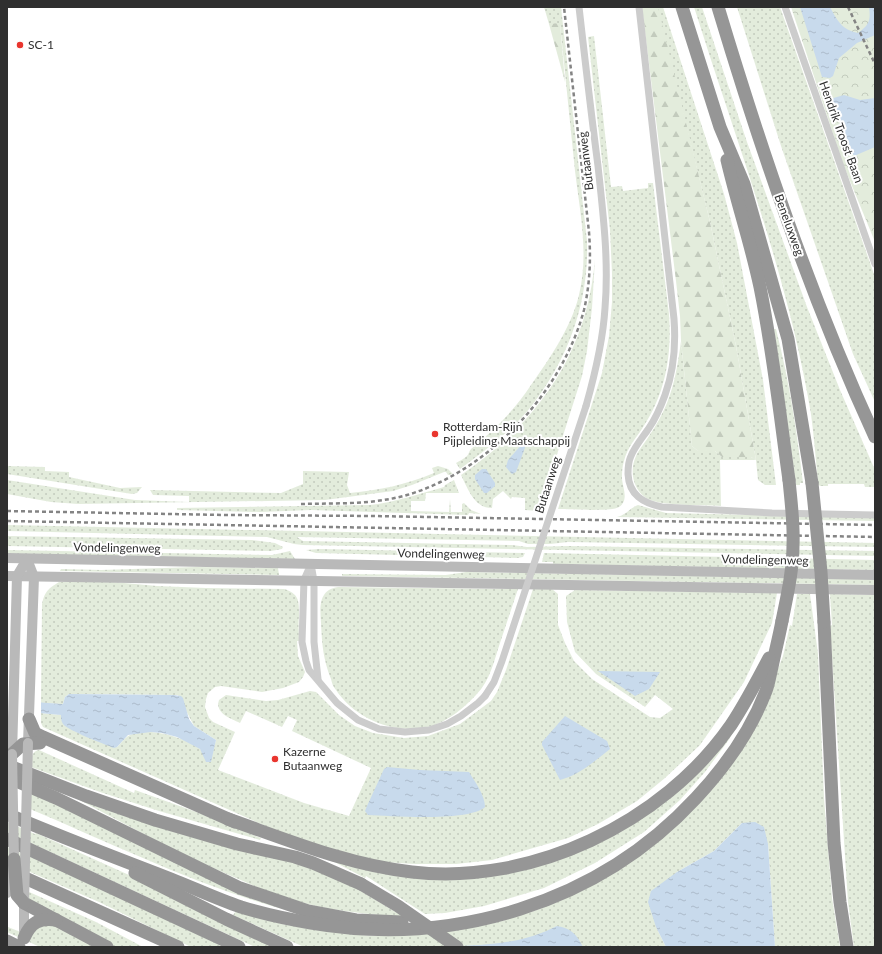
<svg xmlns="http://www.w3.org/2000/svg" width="882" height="954" font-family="Lato,sans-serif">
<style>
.grass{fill:url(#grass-dots)}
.forest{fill:url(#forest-firs)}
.park{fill:url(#park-crowns)}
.water{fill:url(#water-ripples)}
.pier{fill:#fff}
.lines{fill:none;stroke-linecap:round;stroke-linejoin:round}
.street{stroke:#ccc;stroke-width:7}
.secondary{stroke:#b9b9b9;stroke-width:10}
.highway{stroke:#969696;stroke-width:13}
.rail{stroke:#848484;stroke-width:2.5;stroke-dasharray:4 3;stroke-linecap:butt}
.street-bridge{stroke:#ccc;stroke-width:7}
.secondary-bridge{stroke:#b9b9b9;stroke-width:10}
.highway-bridge{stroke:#969696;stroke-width:13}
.poi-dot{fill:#e9352e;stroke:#fff;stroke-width:1.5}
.labels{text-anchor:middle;stroke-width:4;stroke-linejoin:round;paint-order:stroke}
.poi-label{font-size:12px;fill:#2f2f2f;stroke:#fff;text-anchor:start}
.street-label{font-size:12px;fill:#2f2f2f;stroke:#fff}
</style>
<defs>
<pattern id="grass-dots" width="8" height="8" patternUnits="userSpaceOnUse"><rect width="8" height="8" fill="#e3ecdc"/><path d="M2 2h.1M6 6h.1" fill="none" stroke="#c3cbbd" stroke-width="1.8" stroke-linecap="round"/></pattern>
<pattern id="forest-firs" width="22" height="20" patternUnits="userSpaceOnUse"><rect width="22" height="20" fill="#e3ecdc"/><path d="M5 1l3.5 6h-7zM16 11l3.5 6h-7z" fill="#c3cbbd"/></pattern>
<pattern id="park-crowns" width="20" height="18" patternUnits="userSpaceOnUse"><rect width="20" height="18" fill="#e3ecdc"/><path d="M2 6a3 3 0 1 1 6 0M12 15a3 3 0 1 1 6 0" fill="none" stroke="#c3cbbd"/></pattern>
<pattern id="water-ripples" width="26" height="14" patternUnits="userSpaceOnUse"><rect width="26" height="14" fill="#c8daec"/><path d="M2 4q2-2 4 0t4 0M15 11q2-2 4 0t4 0" fill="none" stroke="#acbbcb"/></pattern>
</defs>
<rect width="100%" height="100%" fill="#fff"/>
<!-- grass -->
<g class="grass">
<path d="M544 7H561L587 241C589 301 569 357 533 404 513 430 486 450 460 469L456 463C459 461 464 459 467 456 469 454 469 451 471 449 494 430 515 410 531 385 550 358 571 328 579 295 589 254 580 212 575 171 570 122 565 73 560 24H549Z"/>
<path d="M657 7H663L724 194 737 243 763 380 776 485H765L758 480 756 460H720L721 506C704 505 662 506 648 499 633 491 629 471 636 456 639 449 645 443 649 436 656 426 662 415 667 403 675 383 678 363 681 341L692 446 698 451H715L722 457H751L756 460 736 346 710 222Z"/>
<path d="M694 7H702L747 142 807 307 840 390 875 470V487H865L864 484H828V486H820L818 484C816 460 814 437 811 414 788 275 736 141 694 7Z"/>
<polygon points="737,7 780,7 875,277 875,402 853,354 781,146"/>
<path d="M594 36 611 187 622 186 623 191 648 188V183H653L669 314C672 353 666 391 645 424 638 436 627 447 624 461 622 467 622 473 622 479 623 489 629 500 619 507 611 512 570 509 558 509L602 373 609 336 612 302V273L610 230 588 37Z"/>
<path d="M595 259 592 308 587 351 582 376 539 511 525 510V498L512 497 511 499 503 491 493 499 492 508C474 508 468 489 461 475 538 422 587 354 595 259Z"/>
<path d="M774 329H776C789 380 797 431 803 483H800V485H796Z"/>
<polygon points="7,466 45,467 45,471 69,472 69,477 120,488 142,487 137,493 132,494 7,474"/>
<path d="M438 466 448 469 453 474 448 475 446 472H444L412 485 393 491 325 500 78 504 51 502 7 494V480L135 500 189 502V496L153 495 150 490 281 493 303 484V471L349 472 347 485 350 493C380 490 405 485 434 473L432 468Z"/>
<path d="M454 480 459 493H426L425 501H411V511L449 512 450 499 451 512H462V504L464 503 471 510 481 514 469 513 468 515 311 510 260 512 177 510V508L370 505C396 502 419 494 444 487L445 485Z"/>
<path d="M638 505 666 513 875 518V521L617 517C626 515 630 508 638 505Z"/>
<polygon points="7,525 875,543 875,547 568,542 550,544 528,544 519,541 297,537 303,541 512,545 527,547 568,546 875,551 875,556 303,545 294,544 267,537 7,531"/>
<polygon points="7,536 252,540 275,543 283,547 282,549 271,551 7,546"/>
<polygon points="319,549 525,553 523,557 517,558 316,553 306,550"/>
<polygon points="7,550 272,555 290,551 295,559 7,554"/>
<polygon points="544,553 875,560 875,570 553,564 553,562 542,562"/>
<polygon points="196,567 278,568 279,575 60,571 61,569 101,570"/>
<polygon points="466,572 875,579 875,585 342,576 342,574 446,575"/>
<path d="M59 582H113L157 586 206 588 284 589C300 594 299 602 299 616 298 624 299 632 299 641H297L298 656 305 672 303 677 299 682 283 688 262 692 221 686 215 687 208 693 206 699 205 707 209 718 213 722 235 732 218 770 304 803 349 816 371 768 292 731 297 720 288 716 282 727 246 711 240 723C230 718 219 715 218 704L219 700 226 695 266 701 278 700 310 691 316 692 339 715 355 726 373 733 404 738 428 736 460 724 491 701 497 692 506 670 533 589H552L558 594V625L565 643 574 661 592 679 650 717 660 718 673 709 655 695 645 707 596 674 575 652 567 622 566 596 575 590 777 593 772 623 744 682 700 745 665 778 637 801 598 824 568 838 492 860 456 864H415L383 862 349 855 272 829 43 727 41 723V713L61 715 117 747C120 744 124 739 128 736 144 725 184 737 199 748 204 752 204 757 210 762L216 740 194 726 178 695 69 694 65 697 63 704H62L41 703 42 604C45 591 48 589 59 582Z"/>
<path d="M338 587 518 589C512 607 506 625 500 643 494 661 490 681 476 695 464 708 449 720 432 726 397 736 356 720 336 690 333 687 332 683 331 679 323 659 322 644 321 623 320 608 318 590 338 587Z"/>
<polygon points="797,594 810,594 818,654 824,798 832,898 840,947 775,947 768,844 742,823 714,851 677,872 656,927 666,947 304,947 233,915 236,911 282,924 310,929 340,933 373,936 425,934 452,931 502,921 540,909 585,889 626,865 650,848 763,708 783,656 790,625 792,626"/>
<polygon points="830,594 875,595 875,947 854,947 848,902 830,626 832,625"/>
<polygon points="743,716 728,741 705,772 680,800 644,832 595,863 544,888 484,906 445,913 425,914 366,876 365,878 323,856 355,866 505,872 630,823"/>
<path d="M39 750 134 793 135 790 202 814 261 838 260 840 159 811 100 792 31 767C32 759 30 752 39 750Z"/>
<path d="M31 791 286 910C198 886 115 845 30 809Z"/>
<path d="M64 792 269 854 334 875 404 917C367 914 330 911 293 900 271 894 250 884 229 875 172 850 118 820 64 792Z"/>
<polygon points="7,822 35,834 36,833 129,875 279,947 255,947 7,832"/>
<polygon points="7,847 68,873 224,947 191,947 99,902 7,862"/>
<polygon points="7,882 96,922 143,947 40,947 7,932 7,927 8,927 23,933 39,927 30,903"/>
</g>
<!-- forest -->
<g class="forest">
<polygon points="642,7 658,7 710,222 736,346 756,460 751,457 722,457 715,451 698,451 692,446 681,341 680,316 676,281"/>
<polygon points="560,23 565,82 549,24"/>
</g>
<!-- park -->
<polygon class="park" points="791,7 875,7 875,242 843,164"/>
<!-- water -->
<g class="water">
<path d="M800 7H830C837 20 842 30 858 33 869 25 871 21 869 7H875V35L857 43 839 58 833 76 830 78 822 77Z"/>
<polygon points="844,95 860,100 875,98 875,147 854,156 830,99"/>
<polygon points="523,443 526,443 526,445 516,472 512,474 510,472 506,467 508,460"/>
<polygon points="482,469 486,469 495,483 495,486 487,493 484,493 475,479 475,475"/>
<polygon points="598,671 660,672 649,689 635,696"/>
<path d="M69 694 174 695 181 696 183 698 189 719 194 726 216 740 211 762H206L200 749 177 737 162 733 151 732 128 735 117 747 114 748C104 744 69 731 63 724 61 721 61 718 61 715L7 710V700L62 704H63L65 697Z"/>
<path d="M565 716 607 741 610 749C595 761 579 775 560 780L542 745V742Z"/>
<path d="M387 767 420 770 469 772C475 782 485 795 485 807 468 822 392 816 368 815L365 811 367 806 384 769Z"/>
<polygon points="755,822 764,827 768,844 775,947 666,947 656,927 648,902 651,891 677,872 714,851 742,823"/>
<path d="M557 926C571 928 577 935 583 947H453C471 945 489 945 506 942 523 940 541 934 557 926Z"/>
</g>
<!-- pier -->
<polygon class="pier" points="7,698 41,701 41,715 7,712"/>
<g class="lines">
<!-- street -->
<g class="street">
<path d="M579 7C585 60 591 113 598 166 603 213 609 261 605 308 603 342 595 374 586 406"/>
<path d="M639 7 674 319C676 345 674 370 665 395 661 406 656 418 649 428 643 437 635 446 631 456 628 462 628 468 628 474 629 495 643 503 662 507L772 513 875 515"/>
<polyline points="785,7 875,264"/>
<polyline points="311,564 304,580 302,642 306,661 309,670 337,703 358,720 379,729 405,732 429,730 447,724 461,716 478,703 485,696"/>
<polyline points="311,564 314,581 314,642 318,679"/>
</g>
<!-- secondary -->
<g class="secondary">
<polyline points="7,558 875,575"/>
<polyline points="27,559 34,577 28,743"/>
<polyline points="7,576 875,590"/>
<polyline points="12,754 17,576 27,559"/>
<polyline points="24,939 24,903"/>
</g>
<!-- highway -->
<g class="highway">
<polyline points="682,7 720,127 744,184 788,339 812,483"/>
<path d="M718 7C762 153 811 298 875 437"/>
<path d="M727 160C737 203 751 244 760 287 773 351 780 416 789 480"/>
<polyline points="824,622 834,843 840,902 847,947"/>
<polyline points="29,719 35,733 43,737 235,822"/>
<polyline points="12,754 23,744 40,743"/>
<polyline points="7,765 86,796 155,820 237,844 295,857 313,863 361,884"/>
<polyline points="7,777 56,798 240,888 308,911 356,920 402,922"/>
<path d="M7 814C61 837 116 858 171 879 194 888 217 899 241 907 264 914 287 919 311 923 452 947 598 904 696 798 725 767 751 730 766 691 769 683 770 675 772 667 775 652 779 637 782 621"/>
<path d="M228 819C288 840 348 865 412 872 531 886 663 823 731 725 745 704 757 681 769 658"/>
<polyline points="7,839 239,947"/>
<polyline points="14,873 178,947"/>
<polyline points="135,873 226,919 287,947"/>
<polyline points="24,903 107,947"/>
<path d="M24 938C31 922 39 918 56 920"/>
<polyline points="7,941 19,947"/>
</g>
<!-- rail -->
<g class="rail">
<polyline points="848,7 875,64"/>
<path d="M301 504C336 503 372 505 407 495 489 471 562 392 584 310 590 284 591 258 589 232L564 7"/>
<polyline points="7,511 224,515 375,516 875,525"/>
<polyline points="7,521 875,537"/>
</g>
<!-- street-bridge -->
<polyline class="street-bridge" points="485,696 494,682 502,661 586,406"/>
<!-- secondary-bridge -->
<g class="secondary-bridge">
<polyline points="7,893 14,859 12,754"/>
<polyline points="24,903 28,743"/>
</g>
<!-- highway-bridge -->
<g class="highway-bridge">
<polyline points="812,483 821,572 824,622"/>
<path d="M782 621C787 596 793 571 793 545 794 523 791 502 789 480"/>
<polyline points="14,859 17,895 24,903"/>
<polyline points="361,884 398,906 457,947"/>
</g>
</g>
<!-- markers -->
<g class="poi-dot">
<circle cx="20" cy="45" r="4"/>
<circle cx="435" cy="434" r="4"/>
<circle cx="275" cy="759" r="4"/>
</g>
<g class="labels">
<!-- poi labels -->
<g class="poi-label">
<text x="28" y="49">SC-1</text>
<text x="443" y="431">Rotterdam-Rijn<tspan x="443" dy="14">Pijpleiding Maatschappij</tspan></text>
<text x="283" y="756">Kazerne<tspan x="283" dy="14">Butaanweg</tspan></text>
</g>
<!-- street labels -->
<g class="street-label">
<text transform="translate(841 132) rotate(70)" y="4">Hendrik Troost Baan</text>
<text transform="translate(586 161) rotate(-97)" y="4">Butaanweg</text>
<text transform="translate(789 225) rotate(70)" y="4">Beneluxweg</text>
<text transform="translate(548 485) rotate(-72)" y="4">Butaanweg</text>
<text transform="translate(117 548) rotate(1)" y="4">Vondelingenweg</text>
<text transform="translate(441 554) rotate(1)" y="4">Vondelingenweg</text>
<text transform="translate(765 560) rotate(1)" y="4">Vondelingenweg</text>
</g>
</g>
<!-- border -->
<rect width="882" height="954" fill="none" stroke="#2f2f2f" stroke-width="16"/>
</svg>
